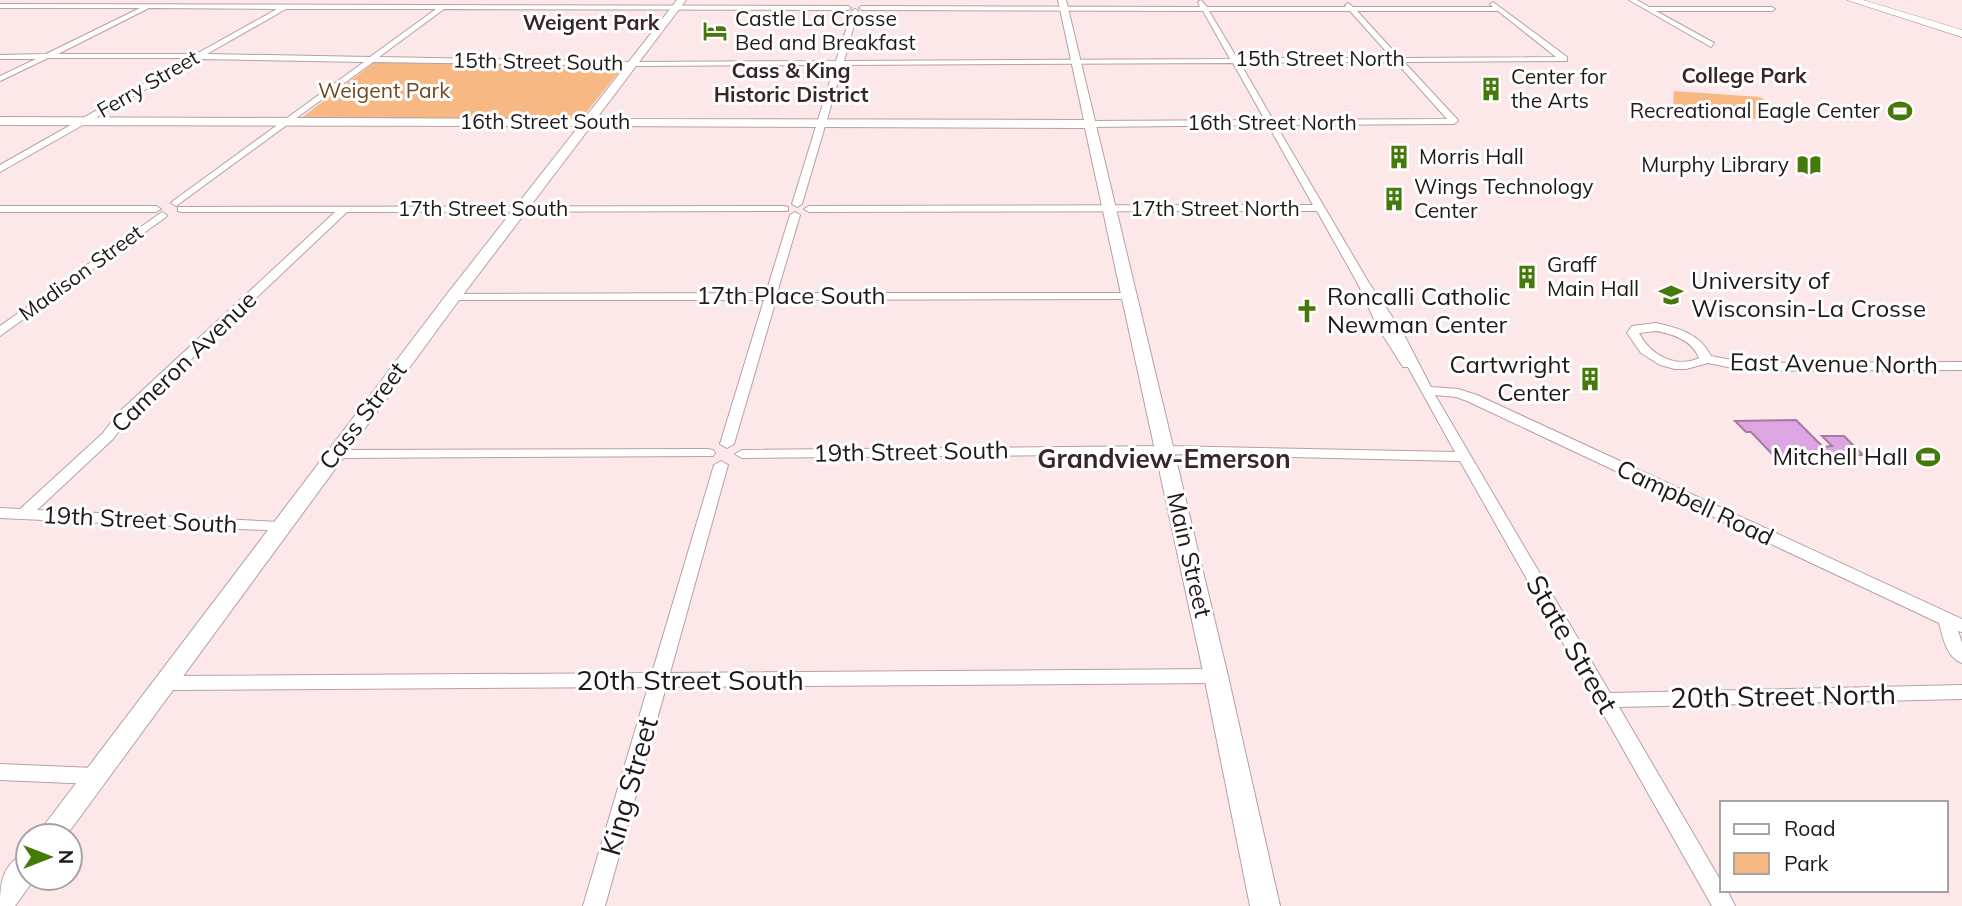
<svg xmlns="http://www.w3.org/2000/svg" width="1962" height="906" font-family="Mulish,sans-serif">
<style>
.green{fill:#f7b883}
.water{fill:#dda6e2;stroke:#a57ba6;stroke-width:2}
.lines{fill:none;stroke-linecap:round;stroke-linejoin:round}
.minor-casing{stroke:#b7a0a2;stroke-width:2}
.tertiary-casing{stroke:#b7a0a2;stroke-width:2}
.primary-casing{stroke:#b7a0a2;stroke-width:1}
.minor{fill:#fff;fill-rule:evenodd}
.tertiary{fill:#fff;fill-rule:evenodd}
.primary{fill:#fff;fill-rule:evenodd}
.labels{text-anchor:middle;stroke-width:6;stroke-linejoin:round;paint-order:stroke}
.far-poi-label{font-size:21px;fill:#211819;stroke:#fff;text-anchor:start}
.far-neighbourhood-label{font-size:21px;font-weight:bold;fill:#382628;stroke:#fff}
.far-street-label{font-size:21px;fill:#211819;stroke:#fff}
.far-park-label{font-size:21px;fill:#71471f;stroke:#fff}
.poi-label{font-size:24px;fill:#211819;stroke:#fff;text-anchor:start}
.street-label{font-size:24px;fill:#211819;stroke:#fff}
.neighbourhood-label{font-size:26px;font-weight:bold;fill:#382628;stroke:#fff}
.near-street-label{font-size:28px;fill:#211819;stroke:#fff}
</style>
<rect width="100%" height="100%" fill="#fce8e9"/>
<!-- green -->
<g class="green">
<polygon points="375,62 622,68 581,119 300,119"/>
<polygon points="1674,91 1760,97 1795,119 1672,118"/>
</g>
<!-- water -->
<polygon class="water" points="1796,420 1823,447 1832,446 1822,436 1844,436 1863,455 1773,455 1751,432 1746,432 1735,421"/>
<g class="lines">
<!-- minor casing -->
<g class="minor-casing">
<g id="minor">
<path d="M1201 0 1207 7H1346L1345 5 1348 3 1353 7H1493L1490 4 1493 2 1567 57V61H1564L1404 62 1457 119 1458 121 1454 124 1276 125 1369 283 1402 331 1431 387 1458 389 1477 395 1962 619V632L1958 631 1962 643V663C1946 657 1943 637 1939 623L1467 401 1456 397 1435 395 1610 693 1962 685V699L1619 707 1722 883V890H1727L1735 906H1712L1460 461 1165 454 742 458 735 454 742 450 1165 446 1455 452 1408 367H1403L1377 326 1358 284 1317 211 809 212 804 209 809 206 1313 205 1268 125 1090 127 1086 124 1090 121 1265 120 1233 63 843 65 802 204 797 207 792 204 835 65 633 66 373 62 176 206 171 203 173 201 364 62 199 59 0 172V165L189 58H48L0 81V76L36 59H0V55L46 54 140 8H0V4L848 6 851 8 848 10 444 9 379 57 633 62 836 61 852 11 855 9 858 11 844 61 1230 59 1203 11 862 10 859 8 862 6 1200 7 1198 2ZM149 8 277 9 196 54H58ZM286 9H436L370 57 207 54ZM1209 11H1350L1392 58H1237ZM1357 11H1498L1556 57 1400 58ZM1396 62 1447 119 1273 120 1240 63Z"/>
<polygon points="1629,0 1637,0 1649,7 1772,7 1775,9 1772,11 1656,11 1714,43 1711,47"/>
<polygon points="0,206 156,206 161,209 156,212 0,212"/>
<polygon points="784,206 788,207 788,211 347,212 127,420 113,439 37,510 280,522 285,523 288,527 285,531 0,518 0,508 20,509 103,433 117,414 335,212 182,212 178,211 178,207"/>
<polygon points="162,212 167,215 166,217 0,336 0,326"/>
<polygon points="795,212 800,215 777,293 1129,293 1135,296 1129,299 776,300 734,444 727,448 720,444 764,300 453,300 447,297 453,294 766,293 790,215"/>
<path d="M1656 323C1679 328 1700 334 1711 356L1747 363 1962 362V370L1747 371 1708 363 1686 369H1675L1660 365 1641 353 1627 333 1632 326ZM1656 331C1673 334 1692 340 1699 358 1676 369 1650 355 1639 333Z"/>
<polygon points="708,449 713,450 715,453 713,456 334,458 327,454 334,450"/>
<polygon points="721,461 728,465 670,673 1216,669 1222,671 1225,676 1222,681 1216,683 666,687 605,906 583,906 648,687 164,690 158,688 155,683 158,678 164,676 652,673 714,465"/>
<polygon points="0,764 94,768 101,770 104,776 101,782 94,784 0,780"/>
</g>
</g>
<!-- tertiary casing -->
<g class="tertiary-casing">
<g id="tertiary">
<polygon points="677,0 686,0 596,119 1084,120 1058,0 1066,0 1228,676 1280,906 1250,906 1204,676 1085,128 591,126 459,300 66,836 36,836 447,294 579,126 0,125 0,117 584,119"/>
<path d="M28 852V878H35L15 906H0C0 882 3 862 28 852Z"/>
</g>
</g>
<!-- primary casing -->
<g class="primary-casing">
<polygon id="primary" points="1847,0 1863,0 1962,30 1962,37"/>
</g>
<!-- minor -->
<use href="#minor" class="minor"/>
<!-- tertiary -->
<use href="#tertiary" class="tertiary"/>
<!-- primary -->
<use href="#primary" class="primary"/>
</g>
<!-- icons -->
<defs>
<g id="hotel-bare" transform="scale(1.89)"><path d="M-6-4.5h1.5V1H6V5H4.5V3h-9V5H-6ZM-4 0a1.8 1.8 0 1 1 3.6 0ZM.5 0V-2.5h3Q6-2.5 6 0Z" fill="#457909" stroke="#fff" stroke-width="2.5" paint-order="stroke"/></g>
<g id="building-bare" transform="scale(1.89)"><path d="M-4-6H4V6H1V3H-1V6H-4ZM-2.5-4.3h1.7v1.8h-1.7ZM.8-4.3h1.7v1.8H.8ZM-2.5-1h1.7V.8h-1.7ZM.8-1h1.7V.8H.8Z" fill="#457909" stroke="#fff" stroke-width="2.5" paint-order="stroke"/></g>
<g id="stadium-bare" transform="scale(1.89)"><path d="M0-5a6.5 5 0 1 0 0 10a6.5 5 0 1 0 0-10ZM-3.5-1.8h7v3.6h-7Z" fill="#457909" stroke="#fff" stroke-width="2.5" paint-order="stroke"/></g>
<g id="library-bare" transform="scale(1.89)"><path d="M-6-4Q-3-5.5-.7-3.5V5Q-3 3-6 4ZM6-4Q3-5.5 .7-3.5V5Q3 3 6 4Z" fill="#457909" stroke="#fff" stroke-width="2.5" paint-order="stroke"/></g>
<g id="university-bare" transform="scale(1.89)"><path d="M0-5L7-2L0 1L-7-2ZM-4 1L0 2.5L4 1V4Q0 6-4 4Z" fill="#457909" stroke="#fff" stroke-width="2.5" paint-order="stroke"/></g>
<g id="church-bare" transform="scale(1.89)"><path d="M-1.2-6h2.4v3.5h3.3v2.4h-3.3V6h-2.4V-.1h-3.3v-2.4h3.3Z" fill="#457909" stroke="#fff" stroke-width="2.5" paint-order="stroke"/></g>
</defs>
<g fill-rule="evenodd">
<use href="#hotel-bare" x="715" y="31"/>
<use href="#building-bare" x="1491" y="89"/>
<use href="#stadium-bare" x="1900" y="111"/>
<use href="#building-bare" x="1399" y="157"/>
<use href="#library-bare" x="1809" y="165"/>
<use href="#building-bare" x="1394" y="199"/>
<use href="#building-bare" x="1527" y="277"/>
<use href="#university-bare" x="1671" y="295"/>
<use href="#church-bare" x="1307" y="311"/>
<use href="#building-bare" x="1590" y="379"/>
<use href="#stadium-bare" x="1928" y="457"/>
</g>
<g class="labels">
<!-- far-poi labels -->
<g class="far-poi-label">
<text x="735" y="26">Castle La Crosse<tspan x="735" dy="24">Bed and Breakfast</tspan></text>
<text x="1511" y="84">Center for<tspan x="1511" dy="24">the Arts</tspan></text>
<text x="1880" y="118" text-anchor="end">Recreational Eagle Center</text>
<text x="1419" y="164">Morris Hall</text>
<text x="1789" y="172" text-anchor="end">Murphy Library</text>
<text x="1414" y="194">Wings Technology<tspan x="1414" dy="24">Center</tspan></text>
<text x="1547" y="272">Graff<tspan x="1547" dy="24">Main Hall</tspan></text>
</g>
<!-- far-neighbourhood labels -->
<g class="far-neighbourhood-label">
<text x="591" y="30">Weigent Park</text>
<text x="791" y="78">Cass &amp; King<tspan x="791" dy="24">Historic District</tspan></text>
<text x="1744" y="83">College Park</text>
</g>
<!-- far-street labels -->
<g class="far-street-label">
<text x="1320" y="66">15th Street North</text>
<text transform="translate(538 62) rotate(1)" y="7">15th Street South</text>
<text transform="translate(148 84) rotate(-30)" y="7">Ferry Street</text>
<text x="545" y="129">16th Street South</text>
<text x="1272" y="130">16th Street North</text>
<text x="483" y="216">17th Street South</text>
<text x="1215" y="216">17th Street North</text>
<text transform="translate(81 273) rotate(-36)" y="7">Madison Street</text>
</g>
<!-- far-park labels -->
<g class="far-park-label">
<text x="384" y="98">Weigent Park</text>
</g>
<!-- poi labels -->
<g class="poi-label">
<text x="1691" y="289">University of<tspan x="1691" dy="28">Wisconsin-La Crosse</tspan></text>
<text x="1327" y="305">Roncalli Catholic<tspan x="1327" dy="28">Newman Center</tspan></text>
<text x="1570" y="373" text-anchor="end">Cartwright<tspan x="1570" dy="28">Center</tspan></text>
<text x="1908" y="465" text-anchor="end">Mitchell Hall</text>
</g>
<!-- street labels -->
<g class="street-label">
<text x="791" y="304">17th Place South</text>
<text transform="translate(184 362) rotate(-44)" y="8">Cameron Avenue</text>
<text transform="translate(1834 364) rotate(1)" y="8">East Avenue North</text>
<text transform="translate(363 416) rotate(-53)" y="8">Cass Street</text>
<text transform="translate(911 452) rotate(-1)" y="8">19th Street South</text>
<text transform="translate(1695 503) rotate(25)" y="8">Campbell Road</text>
<text transform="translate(140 520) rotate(3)" y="8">19th Street South</text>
<text transform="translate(1189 555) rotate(77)" y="8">Main Street</text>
</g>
<!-- neighbourhood labels -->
<g class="neighbourhood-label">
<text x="1164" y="468">Grandview-Emerson</text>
</g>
<!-- near-street labels -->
<g class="near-street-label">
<text transform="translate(1572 644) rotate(60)" y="10">State Street</text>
<text x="690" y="690">20th Street South</text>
<text transform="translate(1783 696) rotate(-1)" y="10">20th Street North</text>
<text transform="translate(629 786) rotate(-74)" y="10">King Street</text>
</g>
</g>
<!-- legend -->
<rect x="1720" y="801" width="228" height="91" fill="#ffffff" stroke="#a6a3a3" stroke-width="2"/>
<rect x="1734" y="824" width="35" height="10" fill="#ffffff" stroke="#a6a3a3" stroke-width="2"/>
<text x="1784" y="836" font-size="21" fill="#211819">Road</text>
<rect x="1734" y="853" width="35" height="21" fill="#f7b883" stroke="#a6a3a3" stroke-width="2"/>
<text x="1784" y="871" font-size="21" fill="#211819">Park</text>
<!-- north arrow -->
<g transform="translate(49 857) rotate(90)"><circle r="33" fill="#ffffff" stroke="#a6a3a3" stroke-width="2"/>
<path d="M0-5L12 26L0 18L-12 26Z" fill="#457909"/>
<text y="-10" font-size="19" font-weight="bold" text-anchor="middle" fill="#211819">N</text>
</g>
</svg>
